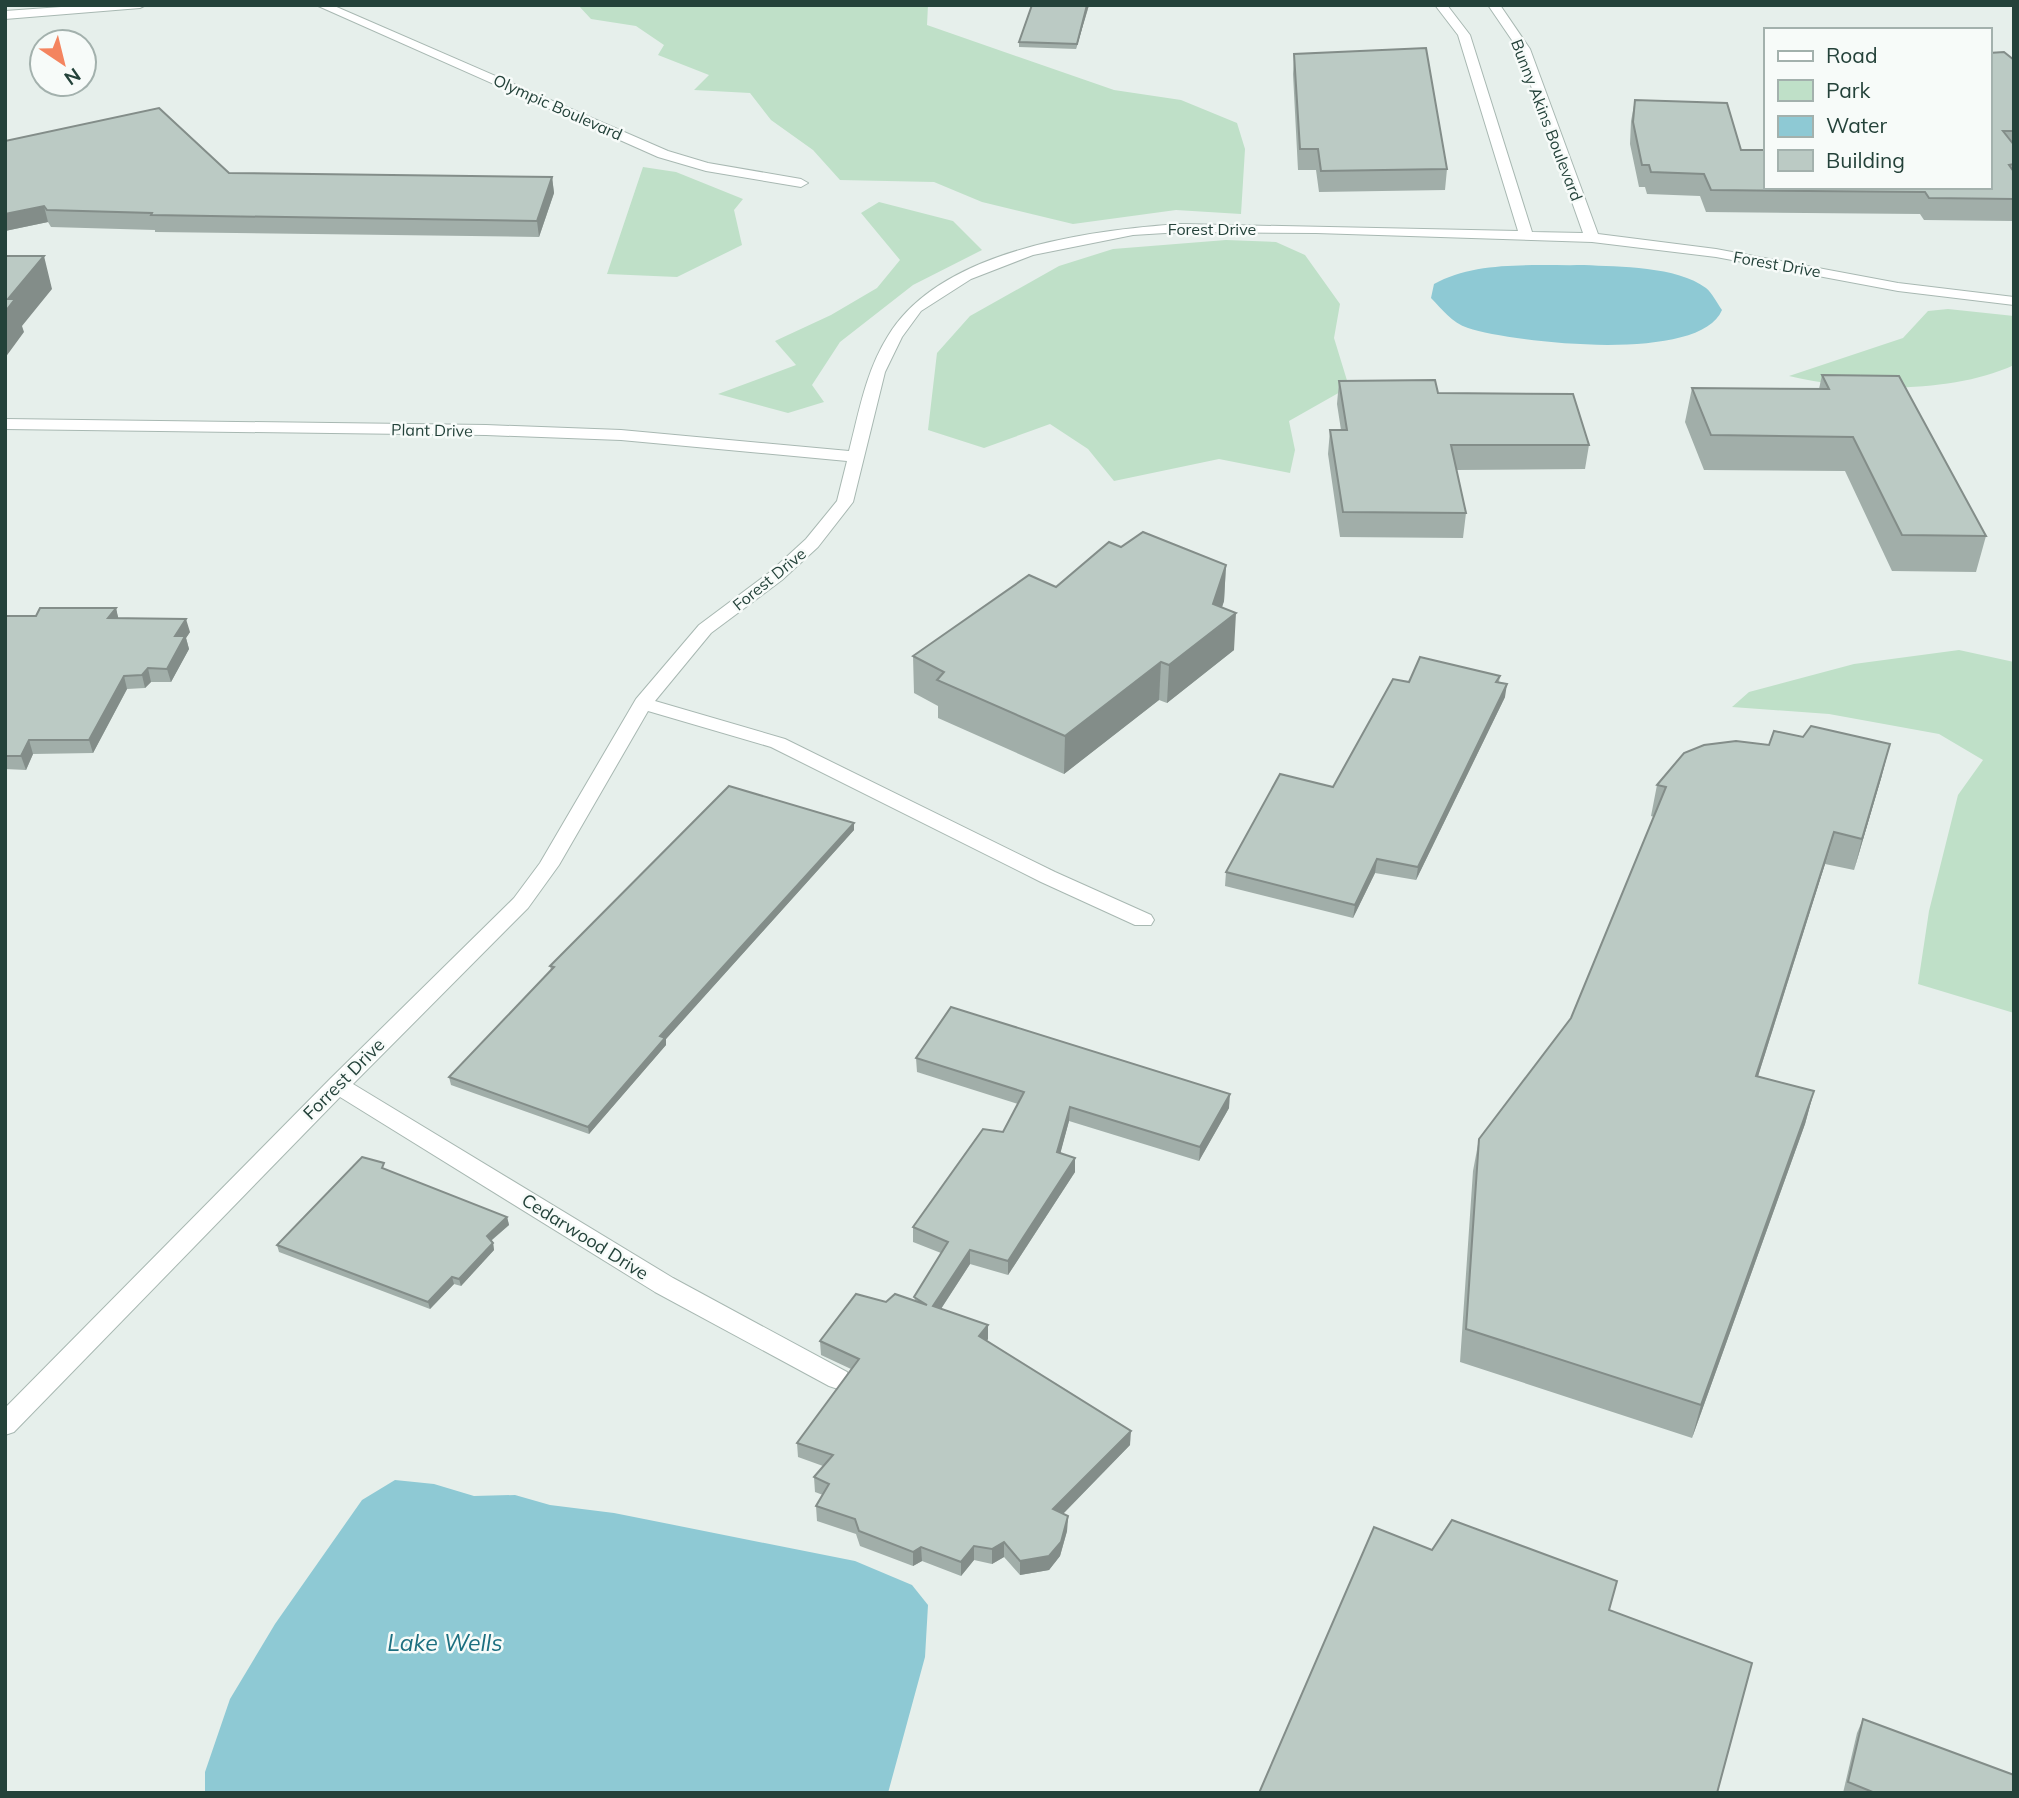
<svg xmlns="http://www.w3.org/2000/svg" width="2019" height="1798" font-family="Mulish,sans-serif">
<style>
.green{fill:#bfe0c8}
.water{fill:#8ec9d4}
.lines{fill:none;stroke-linecap:round;stroke-linejoin:round}
.minor-casing{stroke:#a8b8b2;stroke-width:2}
.minor{fill:#fff;fill-rule:evenodd}
.wall{fill:#a1aea9}
.shaded-wall{fill:#838d89}
.building{fill:#bbcac4;stroke:#838d89;stroke-width:2}
.labels{text-anchor:middle;stroke-width:5;stroke-linejoin:round;paint-order:stroke}
.far-street-label{font-size:16px;fill:#24423a;stroke:#f7fbf9}
.street-label{font-size:18px;fill:#24423a;stroke:#f7fbf9}
.near-water-label{font-size:23px;font-style:italic;fill:#1c6f80;stroke:#f7fbf9}
</style>
<rect width="100%" height="100%" fill="#e6efeb"/>
<!-- green -->
<g class="green">
<polygon points="578,5 928,5 927,25 1114,90 1181,100 1237,123 1245,149 1241,214 1176,210 1073,224 982,202 934,182 840,180 813,150 771,120 750,93 694,90 709,75 658,55 664,45 636,26 591,19"/>
<polygon points="643,167 676,172 743,199 734,210 742,245 677,277 607,274"/>
<polygon points="879,202 953,221 982,250 913,285 840,342 812,385 824,402 788,413 718,394 796,365 775,341 831,315 877,288 900,260 861,213"/>
<polygon points="1226,240 1276,242 1305,255 1340,304 1334,338 1349,387 1289,421 1295,450 1290,473 1219,459 1114,481 1088,449 1050,424 984,448 928,430 937,353 970,316 1059,266 1113,249"/>
<path d="M1948 309 2014 316V365C1951 394 1854 392 1789 376L1903 338 1928 311Z"/>
<polygon points="1959,650 2014,662 2014,1013 1918,984 1929,911 1958,795 1983,760 1939,734 1829,714 1732,707 1749,692 1854,664"/>
</g>
<!-- water -->
<g class="water">
<path d="M1584 265C1619 267 1677 266 1706 288 1712 293 1717 303 1722 310 1700 364 1514 343 1468 328 1452 323 1442 309 1431 298L1434 284C1476 260 1536 266 1584 265Z"/>
<polygon points="395,1480 434,1484 474,1496 515,1495 550,1505 614,1513 855,1561 912,1585 928,1605 925,1657 888,1793 205,1793 205,1772 230,1699 275,1624 362,1500"/>
</g>
<g class="lines">
<!-- minor casing -->
<g class="minor-casing">
<g id="minor">
<polygon points="89,5 146,5 140,8 5,19 5,11"/>
<polygon points="316,5 332,5 668,151 708,163 801,179 808,183 801,187 706,171 658,157"/>
<path d="M1435 5H1447L1470 35 1532 232 1583 233 1518 49 1488 5H1500L1530 49 1598 234 1716 249 1898 283 2014 297V305L1898 291 1716 257 1592 242 1316 233 1181 232 1133 235 1033 255 971 279 921 311 902 337 885 372 853 502 818 547 782 580 711 633 655 701 785 739 1055 872 1151 915 1154 920 1151 925H1135L1041 882 771 747 648 711 559 865 528 908 353 1084 673 1278 847 1372 851 1379 847 1386 838 1389 829 1386 655 1292 340 1097 14 1432 5 1435V1408L330 1079 514 898 540 863 636 699 699 625 770 572 806 539 837 501 847 461 621 440 486 435 5 429V419L486 425 621 430 849 451C859 412 866 371 888 336 940 250 1089 230 1181 224L1518 231 1458 35Z"/>
</g>
</g>
<!-- minor -->
<use href="#minor" class="minor"/>
</g>
<!-- wall -->
<g class="wall">
<polygon points="1089,5 1076,49 1019,47 1019,42"/>
<polygon points="1294,54 1447,169 1445,190 1319,192 1316,170 1298,170 1293,74"/>
<polygon points="2014,60 2014,221 1924,220 1920,214 1706,212 1700,196 1647,194 1645,187 1639,187 1630,144 1631,121 1635,100 1741,150 1989,187"/>
<polygon points="5,141 229,173 552,177 554,193 539,237 155,232 155,230 51,227 48,222 5,231"/>
<polygon points="1822,375 1986,536 1976,572 1892,571 1845,471 1704,470 1685,422 1692,388 1819,389"/>
<polygon points="1339,381 1438,393 1589,445 1585,469 1456,470 1466,513 1463,538 1340,537 1328,454 1330,430 1341,430 1337,404"/>
<polygon points="1121,547 1226,565 1224,601 1222,607 1234,650 1167,703 1159,700 1064,774 938,718 938,706 914,693 913,656 1056,587"/>
<polygon points="116,608 118,619 190,632 186,638 189,649 171,682 151,682 145,688 127,689 93,753 33,754 26,770 5,769 5,616 36,616"/>
<polygon points="1500,676 1499,682 1505,697 1416,880 1375,873 1353,918 1225,886 1226,872 1333,787 1409,682"/>
<polygon points="1882,775 1854,870 1825,864 1758,1076 1814,1091 1805,1124 1692,1438 1460,1362 1473,1171 1479,1139 1571,1018 1654,817 1651,816 1657,785"/>
<polygon points="854,823 854,830 666,1039 666,1045 589,1134 451,1085 449,1077 551,970 550,966"/>
<polygon points="916,1058 1229,1108 1199,1161 1069,1121 1060,1153 1075,1172 1008,1275 970,1264 941,1309 988,1325 988,1339 987,1341 1130,1445 1063,1514 1068,1516 1067,1531 1060,1556 1049,1570 1020,1575 1004,1557 992,1564 974,1560 961,1576 922,1561 913,1566 860,1546 856,1534 817,1521 816,1506 823,1495 815,1492 814,1477 823,1466 798,1457 797,1443 851,1369 821,1355 820,1341 886,1302 915,1300 914,1297 941,1253 913,1242 913,1227 1003,1132 1018,1104 917,1072"/>
<polygon points="507,1217 509,1225 491,1241 493,1243 494,1250 461,1286 454,1284 430,1309 279,1252 277,1245"/>
<polygon points="1863,1719 2014,1793 1843,1793 1857,1733"/>
</g>
<!-- shaded-wall -->
<g class="shaded-wall">
<polygon points="1087,5 1089,5 1076,49 1077,44"/>
<polygon points="552,177 554,193 539,237 537,221"/>
<polygon points="44,206 48,222 5,231 5,214"/>
<polygon points="44,256 52,289 22,326 24,332 5,358 5,312 8,299"/>
<polygon points="1226,565 1224,601 1214,631 1236,613 1234,650 1167,703 1169,665 1213,604"/>
<polygon points="116,608 119,621 108,618"/>
<polygon points="186,619 190,632 186,638 189,649 171,682 167,669 175,636"/>
<polygon points="1161,662 1159,700 1064,774 1065,736"/>
<polygon points="148,668 151,682 145,688 142,675"/>
<polygon points="124,676 127,689 93,753 89,740"/>
<polygon points="1507,684 1505,697 1416,880 1418,867"/>
<polygon points="29,740 33,754 26,770 21,756"/>
<polygon points="1890,744 1882,775 1854,870 1862,839"/>
<polygon points="854,823 854,830 666,1039 666,1045 589,1134 588,1127 660,1036"/>
<polygon points="1834,832 1825,864 1748,1108 1756,1076"/>
<polygon points="1377,859 1375,873 1353,918 1355,905"/>
<polygon points="1814,1091 1805,1124 1692,1438 1701,1405"/>
<polygon points="1230,1094 1229,1108 1199,1161 1200,1147"/>
<polygon points="1070,1107 1069,1121 1057,1166 1057,1152"/>
<polygon points="1075,1158 1075,1172 1008,1275 1008,1261"/>
<polygon points="507,1217 509,1225 488,1243 487,1236"/>
<polygon points="493,1243 494,1250 461,1286 459,1279"/>
<polygon points="970,1250 970,1264 933,1321 933,1306"/>
<polygon points="452,1277 454,1284 430,1309 428,1302"/>
<polygon points="988,1325 988,1339 979,1350 979,1336"/>
<polygon points="1131,1431 1130,1445 1053,1524 1053,1509"/>
<polygon points="1068,1516 1067,1531 1060,1556 1049,1570 1020,1575 1020,1561"/>
<polygon points="1004,1542 1004,1557 992,1564 992,1549"/>
<polygon points="974,1546 974,1560 961,1576 961,1562"/>
<polygon points="921,1547 922,1561 913,1566 913,1552"/>
</g>
<!-- building -->
<g class="building">
<polygon points="1032,5 1087,5 1077,44 1019,42"/>
<polygon points="1426,48 1447,169 1321,171 1318,149 1300,149 1294,54"/>
<polygon points="2004,52 2014,60 2014,131 2003,131 2014,145 2014,164 2009,165 2014,172 2014,199 1929,198 1925,192 1711,190 1704,174 1651,172 1649,165 1642,165 1633,122 1635,100 1727,103 1741,150 1765,150 1765,187 1989,187 1989,53"/>
<polygon points="159,108 229,173 552,177 537,221 151,215 152,213 47,210 44,206 5,214 5,141"/>
<polygon points="5,256 44,256 8,299 15,299 5,312"/>
<polygon points="1822,375 1899,376 1986,536 1902,535 1853,437 1711,435 1692,388 1829,389"/>
<polygon points="1435,380 1438,393 1573,394 1589,445 1451,445 1466,513 1343,512 1330,430 1347,430 1339,381"/>
<polygon points="1143,532 1226,565 1213,604 1236,613 1169,665 1161,662 1065,736 937,680 944,672 913,656 1029,575 1056,587 1109,542 1121,547"/>
<polygon points="40,608 116,608 108,618 186,619 175,636 185,636 167,669 148,668 142,675 124,676 89,740 29,740 21,756 5,756 5,616 36,616"/>
<polygon points="1420,657 1500,676 1496,682 1507,684 1418,867 1377,859 1355,905 1226,872 1280,774 1333,787 1393,679 1409,682"/>
<polygon points="1811,726 1890,744 1862,839 1834,832 1756,1076 1814,1091 1701,1405 1466,1329 1479,1139 1571,1018 1666,787 1657,785 1684,753 1704,745 1736,741 1769,745 1774,731 1803,737"/>
<polygon points="729,786 854,823 660,1036 665,1038 588,1127 449,1077 554,967 550,966"/>
<polygon points="951,1007 1230,1094 1200,1147 1070,1107 1057,1152 1075,1158 1008,1261 970,1250 933,1306 988,1325 979,1336 1131,1431 1053,1509 1068,1516 1061,1542 1049,1556 1020,1561 1004,1542 992,1549 974,1546 961,1562 921,1547 913,1552 859,1531 855,1519 816,1506 829,1484 814,1477 833,1455 797,1443 859,1359 820,1341 856,1294 886,1302 895,1294 927,1305 914,1297 948,1242 913,1227 983,1129 1003,1132 1024,1092 916,1058"/>
<polygon points="362,1157 384,1163 382,1168 507,1217 487,1236 493,1243 459,1279 452,1277 428,1302 277,1245"/>
<polygon points="1452,1520 1617,1581 1609,1610 1752,1663 1717,1793 1259,1793 1374,1527 1432,1550"/>
<polygon points="1863,1719 2014,1775 2014,1793 1875,1793 1848,1782"/>
</g>
<g class="labels">
<!-- far-street labels -->
<g class="far-street-label">
<text transform="translate(558 107) rotate(24)" y="6">Olympic Boulevard</text>
<text transform="translate(1547 120) rotate(69)" y="6">Bunny Akins Boulevard</text>
<text x="1212" y="235">Forest Drive</text>
<text transform="translate(1777 264) rotate(10)" y="6">Forest Drive</text>
<text transform="translate(432 430) rotate(1)" y="6">Plant Drive</text>
<text transform="translate(769 579) rotate(-39)" y="6">Forest Drive</text>
</g>
<!-- street labels -->
<g class="street-label">
<text transform="translate(344 1079) rotate(-45)" y="6">Forrest Drive</text>
<text transform="translate(585 1237) rotate(32)" y="6">Cedarwood Drive</text>
</g>
<!-- near-water labels -->
<g class="near-water-label">
<text x="445" y="1651">Lake Wells</text>
</g>
</g>
<!-- border -->
<rect width="2019" height="1798" fill="none" stroke="#24423a" stroke-width="14"/>
<!-- legend -->
<rect x="1764" y="28" width="228" height="161" fill="#f7fbf9" stroke="#a3b1ad" stroke-width="2"/>
<rect x="1778" y="51" width="35" height="10" fill="#ffffff" stroke="#a3b1ad" stroke-width="2"/>
<text x="1826" y="63" font-size="21" fill="#24423a">Road</text>
<rect x="1778" y="80" width="35" height="21" fill="#bfe0c8" stroke="#a3b1ad" stroke-width="2"/>
<text x="1826" y="98" font-size="21" fill="#24423a">Park</text>
<rect x="1778" y="116" width="35" height="21" fill="#8ec9d4" stroke="#a3b1ad" stroke-width="2"/>
<text x="1826" y="133" font-size="21" fill="#24423a">Water</text>
<rect x="1778" y="150" width="35" height="21" fill="#bbcac4" stroke="#a3b1ad" stroke-width="2"/>
<text x="1826" y="168" font-size="21" fill="#24423a">Building</text>
<!-- north arrow -->
<g transform="translate(63 63) rotate(145)"><circle r="33" fill="#f7fbf9" stroke="#a3b1ad" stroke-width="2"/>
<path d="M0-5L12 26L0 18L-12 26Z" fill="#f4845f"/>
<text y="-10" font-size="19" font-weight="bold" text-anchor="middle" fill="#24423a">N</text>
</g>
</svg>
